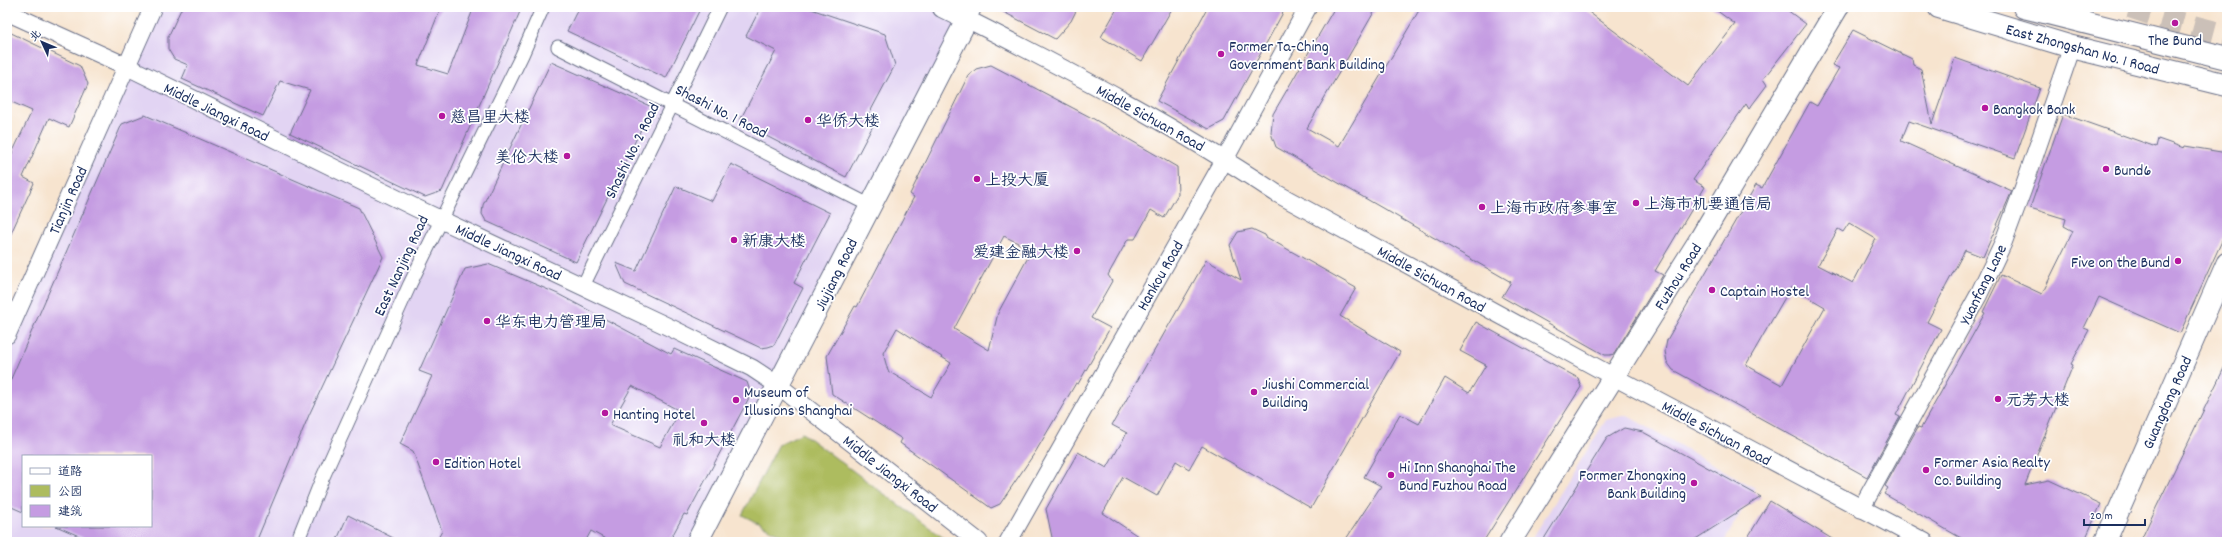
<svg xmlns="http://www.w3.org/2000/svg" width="2234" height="549" font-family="Dekko,'LXGW WenKai TC',sans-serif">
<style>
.built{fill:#e2d4f3;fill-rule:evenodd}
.green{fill:#adbc5f;stroke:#64765e}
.building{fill:#c59ce2;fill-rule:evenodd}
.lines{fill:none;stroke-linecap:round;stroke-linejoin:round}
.primary-tunnel{stroke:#cbc0b8;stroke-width:22;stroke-dasharray:22 11;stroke-linecap:butt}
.pedestrian-casing{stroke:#686e86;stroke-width:15}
.minor-casing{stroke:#686e86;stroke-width:19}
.tertiary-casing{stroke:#686e86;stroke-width:23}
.secondary-casing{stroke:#686e86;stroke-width:24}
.pedestrian{stroke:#fff;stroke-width:13}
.minor{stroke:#fff;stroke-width:17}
.tertiary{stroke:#fff;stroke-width:21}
.secondary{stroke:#fff;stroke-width:22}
.poi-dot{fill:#b5179e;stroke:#fff;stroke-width:1.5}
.labels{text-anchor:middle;stroke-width:3.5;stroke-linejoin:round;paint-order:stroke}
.poi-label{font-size:16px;fill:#1b2f5e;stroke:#fff;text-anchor:start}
.street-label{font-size:16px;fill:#1b2f5e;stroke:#fff}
</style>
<rect width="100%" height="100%" fill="#fff"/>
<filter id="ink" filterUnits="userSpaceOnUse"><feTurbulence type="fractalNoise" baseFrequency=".025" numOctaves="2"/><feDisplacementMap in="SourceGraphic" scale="8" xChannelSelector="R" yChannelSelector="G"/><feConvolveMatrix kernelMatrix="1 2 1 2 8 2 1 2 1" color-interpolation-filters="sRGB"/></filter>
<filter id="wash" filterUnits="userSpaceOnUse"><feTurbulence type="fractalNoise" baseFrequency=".012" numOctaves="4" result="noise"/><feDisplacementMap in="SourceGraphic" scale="16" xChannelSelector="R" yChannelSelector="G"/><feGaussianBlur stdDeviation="0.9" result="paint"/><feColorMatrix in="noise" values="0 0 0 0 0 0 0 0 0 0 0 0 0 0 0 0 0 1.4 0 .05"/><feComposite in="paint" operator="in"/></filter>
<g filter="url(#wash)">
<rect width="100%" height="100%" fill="#f7e4cf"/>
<!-- built -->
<g class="built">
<path d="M153 7H943L967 19 697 542H7V335ZM23 456H151V526H23Z"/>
<polygon points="1626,415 1755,488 1724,542 1530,542 1606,420"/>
</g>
<!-- green -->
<polygon class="green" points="802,433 949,542 795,542 742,515 779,444"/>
<g id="blocks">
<!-- building -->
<g class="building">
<polygon points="182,7 441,7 418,65 448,74 474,7 522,7 442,191 425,197 290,133 310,90 280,81 263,116 182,79 188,65 174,59 168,49 168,37"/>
<polygon points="579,7 701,7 666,78 567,31"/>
<polygon points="761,7 805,7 885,34 895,65 869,114 877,118 846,177 739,122 776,51 746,36"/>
<polygon points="994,7 1078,7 1071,21 1055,39"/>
<polygon points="1118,7 1173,7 1142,61 1101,37"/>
<polygon points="1208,7 1286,7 1224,121 1209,129 1157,101"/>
<polygon points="1335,7 1377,7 1307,128 1339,146 1421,7 1582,7 1688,86 1735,24 1712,7 1783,7 1806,24 1763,79 1767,85 1749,109 1746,104 1693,180 1705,187 1655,271 1663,275 1614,354 1610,355 1605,355 1502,297 1511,282 1276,147 1271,133 1273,114"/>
<path d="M1853 30 1912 59 1913 65 1921 69 1932 124 1955 58 2040 88 2015 158 1909 121 1901 141 2012 191 1983 257 1965 250 1927 322 1941 329 1896 415 1900 417 1867 477 1673 370 1667 362 1665 351 1667 340 1756 185 1762 188 1810 102 1817 106 1839 68 1832 65ZM1849 223 1876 239 1853 283 1818 265 1838 229 1843 232ZM1791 287 1825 307 1782 385 1746 365Z"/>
<polygon points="7,31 80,66 88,84 69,127 49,118 23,177 34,183 7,242 7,164 32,111 7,100"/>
<polygon points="551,62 652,107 576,262 486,221 482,214 483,205"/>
<path d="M991 65 1092 118 1177 167 1178 194 1164 218 1151 210 1135 239H1128L1108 275 1112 281 1091 318 1110 328 1078 384 1076 383 1036 451 1000 504 991 508 900 443 902 439 832 394 827 356 855 306 857 307 914 197 910 194 968 76 976 69ZM1004 236 1032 250 998 313 989 350 954 329ZM897 328 951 363 931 397 888 371 883 353Z"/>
<polygon points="2063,114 2156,147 2158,139 2184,148 2185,146 2227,153 2227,230 2180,333 2099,297 2084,328 2089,330 2071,364 2073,365 2025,485 2049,480 2101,504 2084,542 1968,542 1884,494 1888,488 1885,486 1918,427 1921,428 1985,313 1983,312 2001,275 2042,294 2073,231 2064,226 2066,219 2030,208"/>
<polygon points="145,115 359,208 383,257 309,415 256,542 93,542 56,526 151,526 151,456 23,456 23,512 7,505 7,388 122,124"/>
<polygon points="731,164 830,213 794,283 803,288 774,345 768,347 761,348 625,284 616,263 636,271 676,186 712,201"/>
<polygon points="1252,229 1265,235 1266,237 1356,288 1340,316 1400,352 1311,508 1202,446 1189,469 1176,461 1157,496 1123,477 1103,513 1147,542 1053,542 1046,509 1078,452 1107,468 1127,433 1112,425 1206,260 1241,280 1230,245 1238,232"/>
<path d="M488 264 558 294 671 354 674 349 747 382 751 394 687 515 684 514 669 542H611L591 531 585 542H436L442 531 413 451 400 444 432 376 419 371 465 269ZM632 386 680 411 660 447 610 425Z"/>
<polygon points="1476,322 1578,378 1581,387 1483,542 1344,542 1381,486 1364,477 1400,414 1419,424 1445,378 1469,393 1486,365 1460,351"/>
<polygon points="2227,362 2227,542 2140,542 2155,510"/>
<polygon points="1624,428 1643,432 1761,497 1691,542 1542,542 1607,438"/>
<polygon points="1770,501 1837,542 1745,542"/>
<polygon points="348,515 401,542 336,542"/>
</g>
</g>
</g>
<g filter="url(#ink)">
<use href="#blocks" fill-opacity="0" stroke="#686e86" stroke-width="1"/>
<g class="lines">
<!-- primary-tunnel -->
<polyline class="primary-tunnel" points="2130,7 2159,17 2227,35"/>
<!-- pedestrian casing -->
<g class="pedestrian-casing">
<g id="pedestrian">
<polyline points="558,47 869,205"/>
<polyline points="583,286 720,7"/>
<polyline points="297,542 322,479 410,284 522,55 543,7"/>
</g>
</g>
<!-- minor casing -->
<g class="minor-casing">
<g id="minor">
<path d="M973 7 967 19C1072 72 1177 127 1276 193L1614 377 1925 542"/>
<polyline points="7,12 126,66 416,208 673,329 752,368 779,386 979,542"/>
<polyline points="7,335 153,7"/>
<polyline points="1861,509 1978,296 2003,243 2023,189 2072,47"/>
<polyline points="1008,542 1225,159 1308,7"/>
</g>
</g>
<!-- tertiary casing -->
<g class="tertiary-casing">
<g id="tertiary">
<polyline points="697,542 967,19 943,7"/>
<polyline points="1510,542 1700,239 1838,7"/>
<polyline points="2105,542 2227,263"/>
</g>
</g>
<!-- secondary casing -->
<g class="secondary-casing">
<g id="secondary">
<polyline points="1939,7 2072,47 2227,85"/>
<polyline points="2024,7 2227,58"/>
</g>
</g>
<!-- pedestrian -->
<use href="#pedestrian" class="pedestrian"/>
<!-- minor -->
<use href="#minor" class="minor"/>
<!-- tertiary -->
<use href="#tertiary" class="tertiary"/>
<!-- secondary -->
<use href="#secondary" class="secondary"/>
</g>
</g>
<!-- markers -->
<g class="poi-dot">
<circle cx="2175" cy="23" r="4"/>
<circle cx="1221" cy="54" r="4"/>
<circle cx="1985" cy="108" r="4"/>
<circle cx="442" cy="116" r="4"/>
<circle cx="808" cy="120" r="4"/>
<circle cx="567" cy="156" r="4"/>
<circle cx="2106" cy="169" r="4"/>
<circle cx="977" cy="179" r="4"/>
<circle cx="1636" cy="203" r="4"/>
<circle cx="1482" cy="207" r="4"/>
<circle cx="734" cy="240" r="4"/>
<circle cx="1077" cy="251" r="4"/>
<circle cx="2178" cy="261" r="4"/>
<circle cx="1712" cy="290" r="4"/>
<circle cx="487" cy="321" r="4"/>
<circle cx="1254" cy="392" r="4"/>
<circle cx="1998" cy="399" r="4"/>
<circle cx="736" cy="400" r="4"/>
<circle cx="605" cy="413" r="4"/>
<circle cx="704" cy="423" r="4"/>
<circle cx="436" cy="462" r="4"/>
<circle cx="1926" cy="470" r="4"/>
<circle cx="1391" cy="475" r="4"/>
<circle cx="1694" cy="483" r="4"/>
</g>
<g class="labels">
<!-- poi labels -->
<g class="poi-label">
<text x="2175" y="45" text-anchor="middle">The Bund</text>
<text x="1229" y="51">Former Ta-Ching<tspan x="1229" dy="18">Government Bank Building</tspan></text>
<text x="1993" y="114">Bangkok Bank</text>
<text x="450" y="122">慈昌里大楼</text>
<text x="816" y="126">华侨大楼</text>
<text x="559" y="162" text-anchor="end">美伦大楼</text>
<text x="2114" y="175">Bund6</text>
<text x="985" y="185">上投大厦</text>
<text x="1644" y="209">上海市机要通信局</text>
<text x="1490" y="213">上海市政府参事室</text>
<text x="742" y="246">新康大楼</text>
<text x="1069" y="257" text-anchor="end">爱建金融大楼</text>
<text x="2170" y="267" text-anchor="end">Five on the Bund</text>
<text x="1720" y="296">Captain Hostel</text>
<text x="495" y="327">华东电力管理局</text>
<text x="1262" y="389">Jiushi Commercial<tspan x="1262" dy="18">Building</tspan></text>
<text x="744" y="397">Museum of<tspan x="744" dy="18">Illusions Shanghai</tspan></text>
<text x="2006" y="405">元芳大楼</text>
<text x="613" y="419">Hanting Hotel</text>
<text x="704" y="445" text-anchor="middle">礼和大楼</text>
<text x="1934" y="467">Former Asia Realty<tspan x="1934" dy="18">Co. Building</tspan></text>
<text x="444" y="468">Edition Hotel</text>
<text x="1399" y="472">Hi Inn Shanghai The<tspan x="1399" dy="18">Bund Fuzhou Road</tspan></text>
<text x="1686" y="480" text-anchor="end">Former Zhongxing<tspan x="1686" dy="18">Bank Building</tspan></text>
</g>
<!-- street labels -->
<g class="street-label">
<text transform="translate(2083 48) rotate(15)" y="6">East Zhongshan No. 1 Road</text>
<text transform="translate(722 110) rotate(27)" y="6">Shashi No. 1 Road</text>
<text transform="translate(217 111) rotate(26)" y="6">Middle Jiangxi Road</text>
<text transform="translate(1151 117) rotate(29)" y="6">Middle Sichuan Road</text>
<text transform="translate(631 150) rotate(-64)" y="6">Shashi No. 2 Road</text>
<text transform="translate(67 200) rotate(-66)" y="6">Tianjin Road</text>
<text transform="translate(509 251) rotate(25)" y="6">Middle Jiangxi Road</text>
<text transform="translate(400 265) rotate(-65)" y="6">East Nanjing Road</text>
<text transform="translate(835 274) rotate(-64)" y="6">Jiujiang Road</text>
<text transform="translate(1159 275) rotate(-60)" y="6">Hankou Road</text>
<text transform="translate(1677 276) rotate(-58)" y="6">Fuzhou Road</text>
<text transform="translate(1432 278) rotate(29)" y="6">Middle Sichuan Road</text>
<text transform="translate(1982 284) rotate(-64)" y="6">Yuanfang Lane</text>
<text transform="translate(2166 402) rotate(-66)" y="6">Guangdong Road</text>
<text transform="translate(1717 432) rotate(28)" y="6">Middle Sichuan Road</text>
<text transform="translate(891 473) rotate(38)" y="6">Middle Jiangxi Road</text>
</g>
</g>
<!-- margin -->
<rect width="2234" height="549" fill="none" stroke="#fff" stroke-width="24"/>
<!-- legend -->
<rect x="22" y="455" width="130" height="72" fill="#ffffff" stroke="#a4acbf"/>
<rect x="30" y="468" width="20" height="6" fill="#ffffff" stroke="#a4acbf"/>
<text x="58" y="475" font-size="12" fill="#1b2f5e">道路</text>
<rect x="30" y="485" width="20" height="12" fill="#adbc5f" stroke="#a4acbf"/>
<text x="58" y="495" font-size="12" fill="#1b2f5e">公园</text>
<rect x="30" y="505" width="20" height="12" fill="#c59ce2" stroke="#a4acbf"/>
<text x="58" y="515" font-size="12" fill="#1b2f5e">建筑</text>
<!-- north arrow -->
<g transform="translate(42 42) rotate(314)" stroke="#ffffff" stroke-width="3" paint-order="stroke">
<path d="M0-3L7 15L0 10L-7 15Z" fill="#1b2f5e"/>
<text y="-6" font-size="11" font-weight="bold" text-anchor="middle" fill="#1b2f5e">北</text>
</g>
<!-- scale -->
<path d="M2084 519v6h61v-6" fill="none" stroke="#1b2f5e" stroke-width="2"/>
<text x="2090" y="519" font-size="12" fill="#1b2f5e" stroke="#ffffff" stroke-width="3" paint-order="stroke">20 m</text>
</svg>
